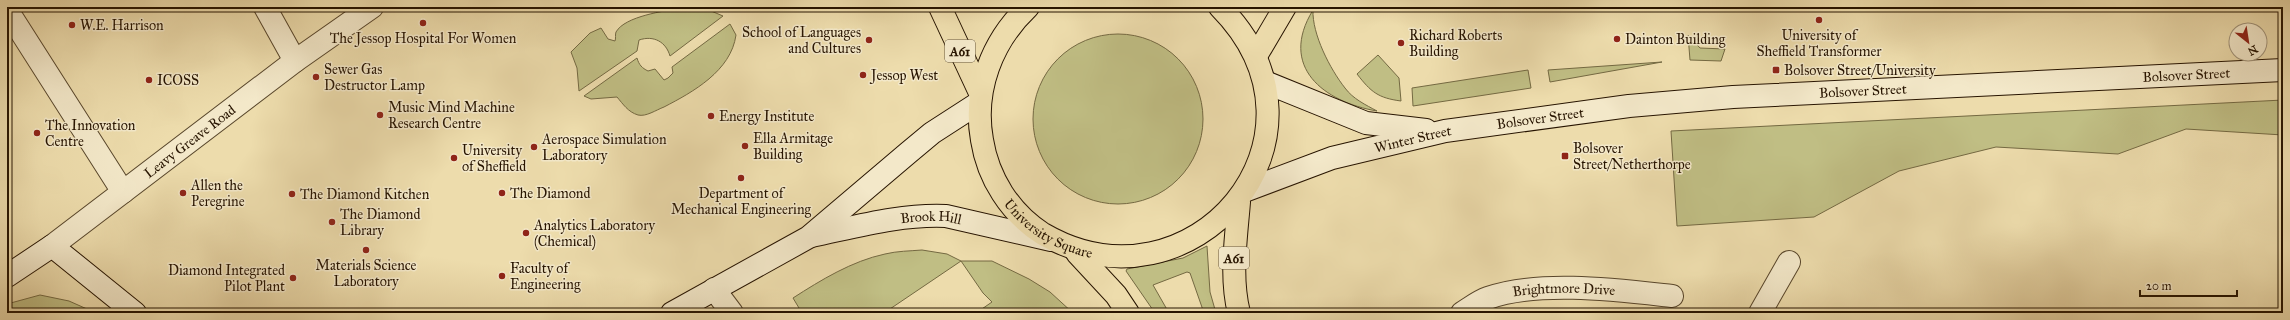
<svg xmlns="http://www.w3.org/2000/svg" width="2290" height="320" font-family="'IM FELL Great Primer',serif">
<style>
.green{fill:#c0be84;stroke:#746942}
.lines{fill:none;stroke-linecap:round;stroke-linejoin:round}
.street-casing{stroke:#58462b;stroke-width:24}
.secondary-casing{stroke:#271400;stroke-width:24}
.primary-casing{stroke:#271400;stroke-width:24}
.highway-casing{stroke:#271400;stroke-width:24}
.street{stroke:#f3e8c9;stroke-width:22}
.secondary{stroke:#f3e8c9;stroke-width:22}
.primary{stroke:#eddcac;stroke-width:22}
.highway{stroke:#eddcac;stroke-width:22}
.poi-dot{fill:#8f2418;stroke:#f3e8c9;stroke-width:1.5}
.labels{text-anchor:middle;stroke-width:3;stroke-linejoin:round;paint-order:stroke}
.shield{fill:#f3e8c9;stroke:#64543c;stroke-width:1}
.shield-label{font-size:13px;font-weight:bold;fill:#271400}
.poi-label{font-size:14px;fill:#271400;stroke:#f3e8c9;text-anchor:start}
.street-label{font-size:14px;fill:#271400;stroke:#f3e8c9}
</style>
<rect width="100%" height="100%" fill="#eddcac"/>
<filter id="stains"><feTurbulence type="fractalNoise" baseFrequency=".005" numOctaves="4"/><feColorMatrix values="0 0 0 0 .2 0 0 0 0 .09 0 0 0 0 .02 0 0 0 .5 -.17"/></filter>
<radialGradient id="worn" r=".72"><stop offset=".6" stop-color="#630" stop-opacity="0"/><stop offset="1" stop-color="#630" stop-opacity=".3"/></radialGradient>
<!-- green -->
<g class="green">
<path d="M681 8H704L723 16 670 56C666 42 654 35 639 40L637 51 579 91 577 68 571 52 590 33 601 28 608 39 615 41C616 39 615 34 616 32 625 16 665 11 681 8Z"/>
<path d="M1313 10C1312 34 1330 69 1345 88 1353 99 1366 105 1377 111 1324 102 1278 67 1313 10Z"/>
<path d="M730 24 736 35C731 71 693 92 664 107 656 110 646 117 638 115 628 112 623 104 617 97L591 99 584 96 637 58C639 65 642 68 648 71L655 69 664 80 668 78 673 73 672 67Z"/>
<circle cx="1118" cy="119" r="85"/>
<polygon points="1688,35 1700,48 1725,49 1721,61 1690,60"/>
<path d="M1378 55 1399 78 1401 101C1378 98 1371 92 1357 74Z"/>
<polygon points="1662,62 1550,82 1548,70"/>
<polygon points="1528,70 1531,88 1413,106 1412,88"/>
<polygon points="2283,100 2283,135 2186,129 2118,154 1996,147 1899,171 1814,217 1677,226 1671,131"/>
<polygon points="1207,246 1210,292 1216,313 1204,313 1190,273 1187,272 1153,285 1169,313 1155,313 1126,271 1127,269 1183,258"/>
<path d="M922 250 947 254 961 261H992L1029 279 1050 292 1073 313H976L992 302 983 293 961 261 884 313H802L793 298C821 280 852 261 885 254 897 251 910 251 922 250Z"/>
<polygon points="40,295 69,301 96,313 7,313 7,304"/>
</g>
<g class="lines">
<!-- street casing -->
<g class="street-casing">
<g id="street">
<polyline points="265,7 295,61"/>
<polyline points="7,10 123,192"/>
<path id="s1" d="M52 246 295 61 372 7"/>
<polyline points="714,289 732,313"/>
<path id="s2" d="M1462 313C1470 308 1479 301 1488 298 1539 280 1617 290 1672 296"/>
<polyline points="1760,313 1789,262"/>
</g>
</g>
<!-- secondary casing -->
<g class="secondary-casing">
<g id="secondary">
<polyline points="1265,82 1366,123 1426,130"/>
<path id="s3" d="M1247 190 1332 158 1445 131 1629 106 1733 97 2283 70"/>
<path id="s4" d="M811 236C855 227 900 214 946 216L1051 240"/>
<polyline points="7,276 52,246 135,313"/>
<polyline points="672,313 809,237 908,153 932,133 980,102"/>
</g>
</g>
<!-- primary casing -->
<g class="primary-casing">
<polyline id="primary" points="1256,56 1285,7"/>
</g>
<!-- highway casing -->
<g class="highway-casing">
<g id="highway">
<polyline points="940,7 981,95"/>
<path id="s5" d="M1028 7C992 41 973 90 982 140 988 178 1010 213 1043 234 1191 320 1349 138 1220 7"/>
<path d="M1239 202C1236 239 1230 277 1239 313"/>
<polyline points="1077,253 1116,295 1128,313"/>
</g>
</g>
<!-- street -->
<use href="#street" class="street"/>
<!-- secondary -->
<use href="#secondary" class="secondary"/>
<!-- primary -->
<use href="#primary" class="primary"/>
<!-- highway -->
<use href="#highway" class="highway"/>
</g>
<!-- markers -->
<g class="poi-dot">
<circle cx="1819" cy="20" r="4"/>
<circle cx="423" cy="23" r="4"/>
<circle cx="72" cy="25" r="4"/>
<circle cx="1617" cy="39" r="4"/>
<circle cx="869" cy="40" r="4"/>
<circle cx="1401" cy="43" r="4"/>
<rect x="1772" y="66" width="8" height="8" rx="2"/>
<circle cx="863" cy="75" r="4"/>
<circle cx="316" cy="77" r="4"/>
<circle cx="149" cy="80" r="4"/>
<circle cx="380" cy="115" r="4"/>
<circle cx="711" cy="116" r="4"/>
<circle cx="37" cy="133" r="4"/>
<circle cx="745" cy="146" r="4"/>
<circle cx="534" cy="147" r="4"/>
<rect x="1561" y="152" width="8" height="8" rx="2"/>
<circle cx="454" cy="158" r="4"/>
<circle cx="741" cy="178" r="4"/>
<circle cx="183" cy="193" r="4"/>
<circle cx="502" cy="193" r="4"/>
<circle cx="292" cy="194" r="4"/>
<circle cx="332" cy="222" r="4"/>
<circle cx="526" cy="233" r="4"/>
<circle cx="366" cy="250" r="4"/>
<circle cx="502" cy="276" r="4"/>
<circle cx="293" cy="278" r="4"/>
</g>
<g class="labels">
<!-- shield labels -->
<g class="shield">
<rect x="945" y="40" width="30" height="22" rx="3"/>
<rect x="1219" y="247" width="30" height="22" rx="3"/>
</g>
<g class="shield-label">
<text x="960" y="56">A61</text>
<text x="1234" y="263">A61</text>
</g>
<!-- poi labels -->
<g class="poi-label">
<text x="80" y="30">W.E. Harrison</text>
<text x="861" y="37" text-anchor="end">School of Languages<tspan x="861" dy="16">and Cultures</tspan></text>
<text x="1409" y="40">Richard Roberts<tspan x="1409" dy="16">Building</tspan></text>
<text x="1819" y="40" text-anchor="middle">University of<tspan x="1819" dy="16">Sheffield Transformer</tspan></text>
<text x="423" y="43" text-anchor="middle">The Jessop Hospital For Women</text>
<text x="1625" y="44">Dainton Building</text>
<text x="324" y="74">Sewer Gas<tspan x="324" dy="16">Destructor Lamp</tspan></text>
<text x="1784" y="75">Bolsover Street/University</text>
<text x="871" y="80">Jessop West</text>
<text x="157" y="85">ICOSS</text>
<text x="388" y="112">Music Mind Machine<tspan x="388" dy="16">Research Centre</tspan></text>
<text x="719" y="121">Energy Institute</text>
<text x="45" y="130">The Innovation<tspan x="45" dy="16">Centre</tspan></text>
<text x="753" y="143">Ella Armitage<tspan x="753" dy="16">Building</tspan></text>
<text x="542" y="144">Aerospace Simulation<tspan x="542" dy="16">Laboratory</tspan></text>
<text x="1573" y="153">Bolsover<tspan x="1573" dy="16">Street/Netherthorpe</tspan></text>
<text x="462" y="155">University<tspan x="462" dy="16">of Sheffield</tspan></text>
<text x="191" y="190">Allen the<tspan x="191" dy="16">Peregrine</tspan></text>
<text x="510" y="198">The Diamond</text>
<text x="741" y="198" text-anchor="middle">Department of<tspan x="741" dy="16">Mechanical Engineering</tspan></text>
<text x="300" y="199">The Diamond Kitchen</text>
<text x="340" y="219">The Diamond<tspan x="340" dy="16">Library</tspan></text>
<text x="534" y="230">Analytics Laboratory<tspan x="534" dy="16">(Chemical)</tspan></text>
<text x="366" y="270" text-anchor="middle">Materials Science<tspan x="366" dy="16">Laboratory</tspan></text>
<text x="510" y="273">Faculty of<tspan x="510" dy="16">Engineering</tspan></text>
<text x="285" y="275" text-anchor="end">Diamond Integrated<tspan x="285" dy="16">Pilot Plant</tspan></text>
</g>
<!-- street labels -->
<g class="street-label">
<text dy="5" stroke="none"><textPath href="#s3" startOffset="951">Bolsover Street</textPath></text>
<text dy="5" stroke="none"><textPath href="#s3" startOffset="627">Bolsover Street</textPath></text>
<text dy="5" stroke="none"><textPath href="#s3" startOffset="303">Bolsover Street</textPath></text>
<text dy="5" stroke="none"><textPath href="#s3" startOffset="174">Winter Street</textPath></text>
<text dy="5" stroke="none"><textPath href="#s1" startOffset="173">Leavy Greave Road</textPath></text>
<text dy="5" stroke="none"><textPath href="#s4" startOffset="122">Brook Hill</textPath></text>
<text dy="5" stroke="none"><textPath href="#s5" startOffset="264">University Square</textPath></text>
<text dy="5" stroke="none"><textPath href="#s2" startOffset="107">Brightmore Drive</textPath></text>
</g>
</g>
<!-- margin -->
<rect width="2290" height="320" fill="none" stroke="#eddcac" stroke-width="24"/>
<rect x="8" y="8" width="2274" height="304" fill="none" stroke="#271400" stroke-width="2"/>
<rect x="12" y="12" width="2266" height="296" fill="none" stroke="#271400"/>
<!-- north arrow -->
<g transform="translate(2248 42) rotate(150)"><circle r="19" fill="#f3e8c9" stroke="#a19379"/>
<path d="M0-3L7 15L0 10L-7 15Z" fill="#8f2418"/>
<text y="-6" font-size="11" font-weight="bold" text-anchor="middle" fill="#271400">N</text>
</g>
<!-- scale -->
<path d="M2140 290v6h97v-6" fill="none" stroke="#271400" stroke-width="2"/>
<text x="2146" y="290" font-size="12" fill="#271400" stroke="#f3e8c9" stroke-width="3" paint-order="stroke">20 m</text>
<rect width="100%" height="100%" filter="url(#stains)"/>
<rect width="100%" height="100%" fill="url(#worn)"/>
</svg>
